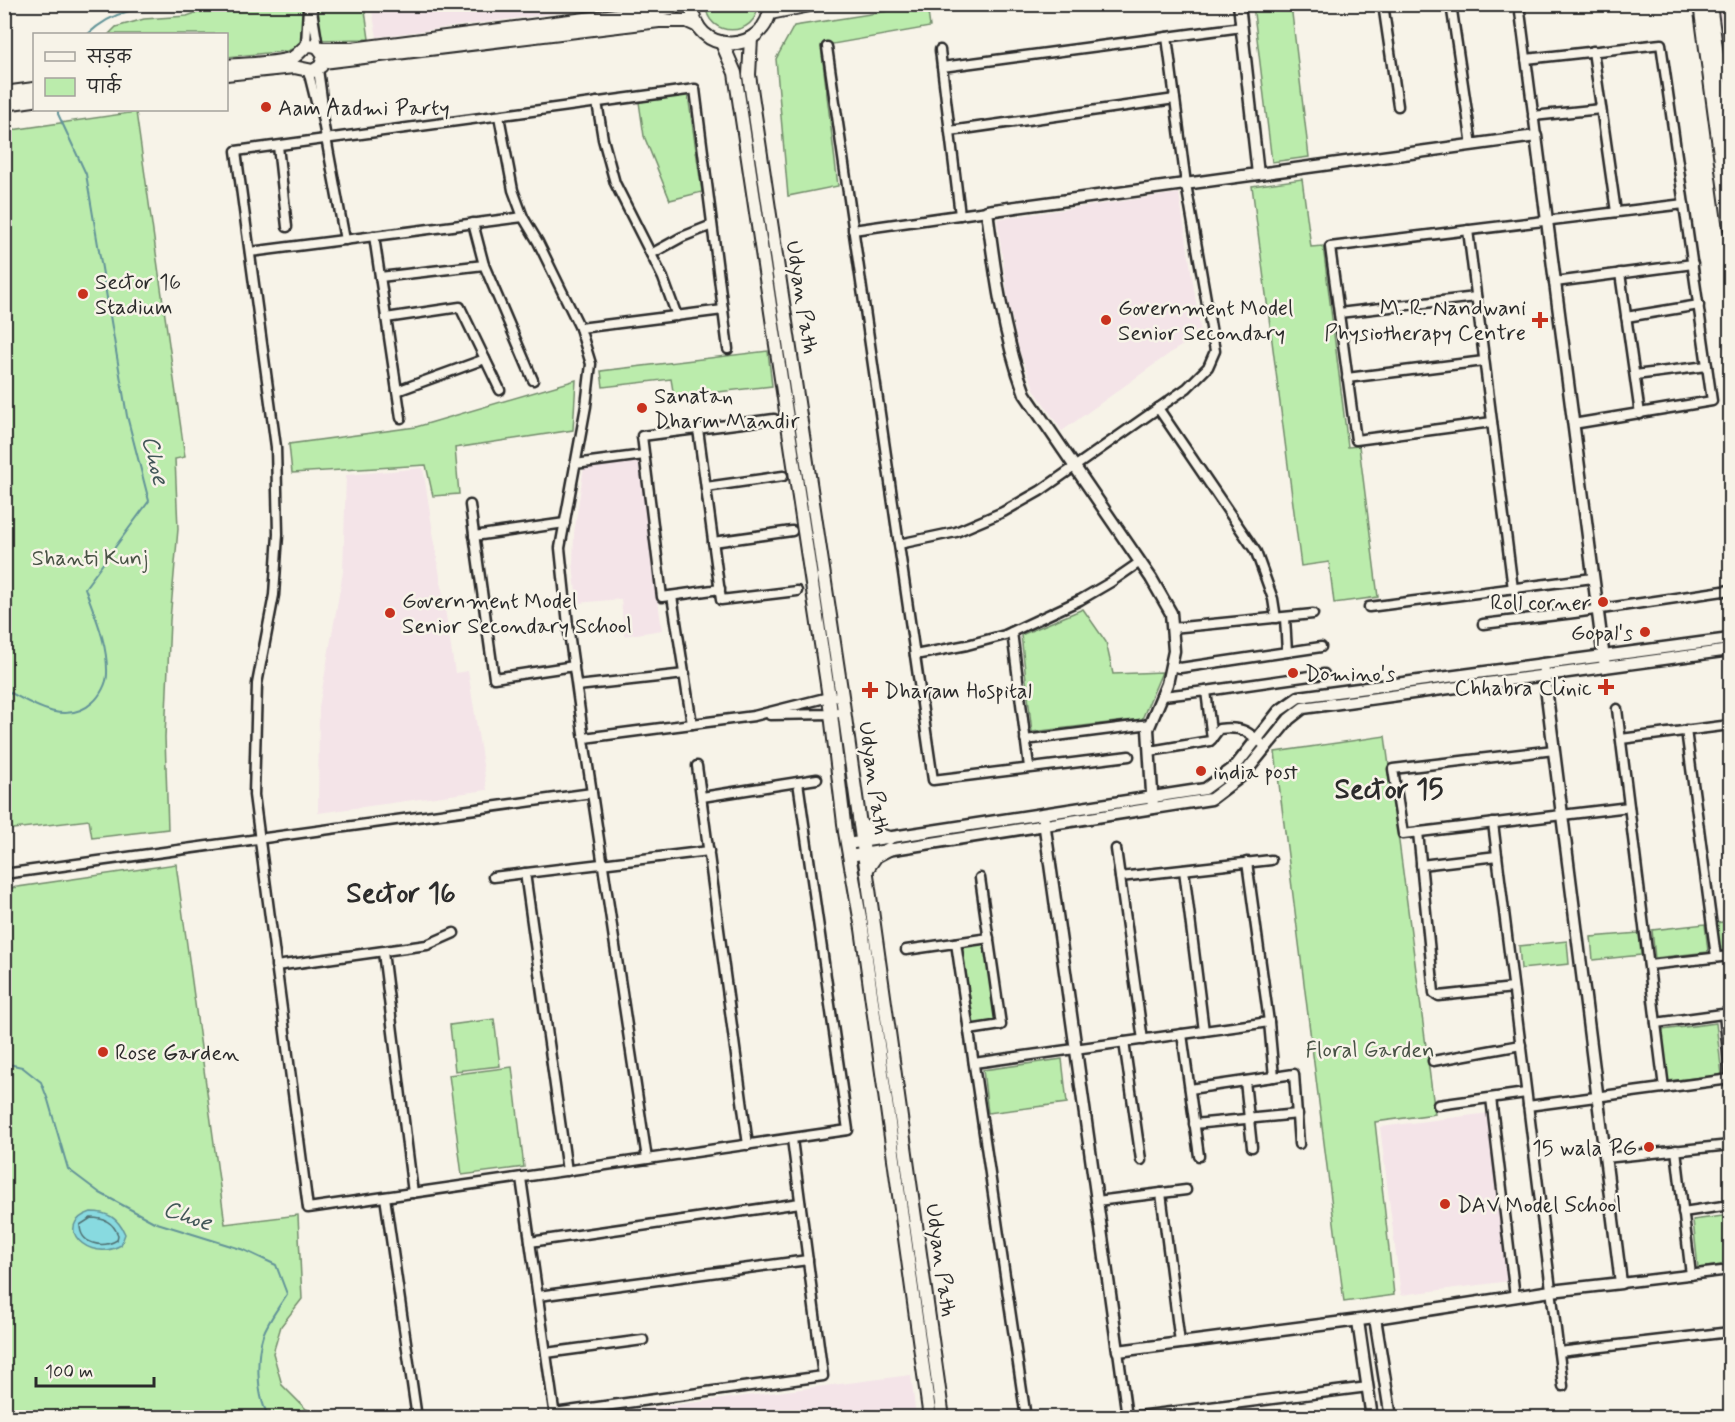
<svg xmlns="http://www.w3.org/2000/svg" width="1735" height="1422" font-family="Mynerve,'Playpen Sans Deva',sans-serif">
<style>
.built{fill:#f4e4e8}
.green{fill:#bbecac;stroke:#738c6c;stroke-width:1.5}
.water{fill:#88dae0;stroke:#639498;stroke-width:1.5}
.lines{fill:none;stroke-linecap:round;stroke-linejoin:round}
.shore{stroke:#507173;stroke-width:1.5}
.stream{stroke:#639498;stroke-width:2}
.minor-casing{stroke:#2b2b2b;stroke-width:13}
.tertiary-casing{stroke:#2b2b2b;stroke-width:15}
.secondary-casing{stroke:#2b2b2b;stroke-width:16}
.minor{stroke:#f7f3e8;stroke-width:8}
.tertiary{stroke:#f7f3e8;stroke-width:10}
.secondary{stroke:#f7f3e8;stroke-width:12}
.poi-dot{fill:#c8321e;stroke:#f7f3e8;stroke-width:2}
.labels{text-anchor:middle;stroke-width:5;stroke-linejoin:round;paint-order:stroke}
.poi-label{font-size:22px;fill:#2b2b2b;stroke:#f7f3e8;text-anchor:start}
.street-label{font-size:22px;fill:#2b2b2b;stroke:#f7f3e8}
.park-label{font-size:22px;fill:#485245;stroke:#f7f3e8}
.water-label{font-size:24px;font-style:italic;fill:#425758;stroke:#f7f3e8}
.district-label{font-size:28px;font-weight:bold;fill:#2b2b2b;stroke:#f7f3e8}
</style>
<rect width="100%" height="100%" fill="#f7f3e8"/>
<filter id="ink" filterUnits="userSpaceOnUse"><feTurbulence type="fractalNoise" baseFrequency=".0167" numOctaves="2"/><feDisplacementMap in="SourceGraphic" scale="12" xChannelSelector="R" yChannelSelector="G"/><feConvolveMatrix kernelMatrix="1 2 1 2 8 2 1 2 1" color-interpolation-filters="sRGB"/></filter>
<g filter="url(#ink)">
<!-- built -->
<g class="built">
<polygon points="371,5 371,4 617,5 377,37"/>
<polygon points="1714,5 1730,5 1730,123"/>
<polygon points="1179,193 1201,334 1173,351 1062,431 1035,391 1020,353 1009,306 997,219"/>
<polygon points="639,461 662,630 624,636 621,599 577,603 573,563 574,533 584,467"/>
<polygon points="423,468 455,673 468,671 487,790 318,813 319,707 343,572 346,475"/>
<polygon points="1489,1113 1510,1281 1401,1295 1380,1127"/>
<polygon points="911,1375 916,1417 580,1417"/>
</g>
<!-- green -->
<g class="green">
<polygon points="364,4 369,39 316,40 287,51 227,57 226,34 109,34 116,27 144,19 187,16 218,5"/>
<path d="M706 5H758C757 38 706 38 706 5Z"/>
<polygon points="927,5 930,27 821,46 838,186 788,196 776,59 794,26"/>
<polygon points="1253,5 1291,5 1309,157 1272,162"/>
<polygon points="688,95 702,192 670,200 644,136 639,102"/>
<polygon points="136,112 185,457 175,459 178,529 170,620 165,737 168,829 92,838 89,820 5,830 5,131"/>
<polygon points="1302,179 1311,247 1323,246 1348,447 1359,446 1378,597 1334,603 1329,562 1301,566 1252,186"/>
<polygon points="768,351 772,386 674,397 671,379 603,387 601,371"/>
<polygon points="576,380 573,430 455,448 459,494 433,496 426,465 292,473 289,444 416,427"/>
<polygon points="1083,609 1106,642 1113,674 1162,672 1142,719 1032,732 1021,635"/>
<polygon points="1385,736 1435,1114 1375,1122 1394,1295 1344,1302 1275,752"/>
<polygon points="176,864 225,1224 298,1215 302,1299 281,1326 273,1353 282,1385 306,1409 327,1417 5,1417 4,889"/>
<polygon points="1730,921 1730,950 1719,951 1716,923"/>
<polygon points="1705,924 1708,952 1655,958 1652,930"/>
<polygon points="1639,933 1641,955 1593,960 1591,937"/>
<polygon points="1567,941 1569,964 1521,969 1519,946"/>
<polygon points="986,943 998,1022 974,1026 962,947"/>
<polygon points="494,1019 500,1066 455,1071 450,1025"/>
<polygon points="1716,1023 1722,1075 1667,1081 1662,1030"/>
<polygon points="1062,1059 1067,1103 988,1113 983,1070"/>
<polygon points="512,1067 524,1167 462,1175 449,1075"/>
<polygon points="1730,1215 1730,1264 1698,1268 1693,1220"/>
</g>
<!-- water -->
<path class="water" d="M91 1212C108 1212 118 1218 125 1234L121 1245C89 1264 51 1225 91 1212Z"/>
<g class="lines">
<!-- shore -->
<path class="shore" d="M91 1218C104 1218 113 1222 118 1235L117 1240C102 1249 80 1244 80 1225Z"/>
<!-- stream -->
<g class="stream">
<path d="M88 34C119 6 141 9 180 7L186 4"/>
<path d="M4 689C31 704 66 727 93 702 100 696 107 683 107 674 108 644 95 616 85 588L149 501 127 416 86 174 58 114V110"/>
<path d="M4 1063 22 1067 41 1082 48 1100 68 1169 100 1193 154 1222 244 1250 276 1265 287 1294C279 1307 268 1321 263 1335 256 1357 256 1399 270 1418"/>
</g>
<!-- minor casing -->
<g class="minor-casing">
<g id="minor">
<polyline points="311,4 318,47"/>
<polyline points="1383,4 1398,106"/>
<polyline points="1451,4 1472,145"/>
<polyline points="1519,4 1536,136"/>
<polyline points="306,45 308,7"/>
<polyline points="827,47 933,780 1129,756"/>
<polyline points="940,50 960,215"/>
<polyline points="1593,51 1616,212"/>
<polyline points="1526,59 1661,44 1712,401 1573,424"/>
<polyline points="942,67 1242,27"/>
<polyline points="318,69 323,106 321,111"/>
<polyline points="308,70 317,106 321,111 345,240"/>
<polyline points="597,102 603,139 615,183 663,278 677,316"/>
<polyline points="499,116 513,190 523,217 538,242 580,328 591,364 586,406 560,548 568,625 583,733 647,1159"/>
<polyline points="1533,116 1601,109"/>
<polyline points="950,131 1175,99"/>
<polyline points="278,146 287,227"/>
<polyline points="473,223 484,265 533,380"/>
<polyline points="853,230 987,211"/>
<polyline points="1468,230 1513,589"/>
<polyline points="374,236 401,418"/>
<polyline points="250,252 523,217"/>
<polyline points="651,254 682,237 712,225"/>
<polyline points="1620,273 1640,414"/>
<polyline points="380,277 484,265"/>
<polyline points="1555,282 1693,264"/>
<polyline points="1339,313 1476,297"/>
<polyline points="1626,317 1699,305"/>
<polyline points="386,318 460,307 500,390"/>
<polyline points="580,328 723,310"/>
<polyline points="728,349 695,89 236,151 276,447 278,534 274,595 257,684 254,795 308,1208 848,1130 798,782"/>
<polyline points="1635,375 1707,366"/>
<polyline points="1347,378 1484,361"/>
<polyline points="397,391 485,359"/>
<polyline points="1158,408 1256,552 1273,599 1276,618"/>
<polyline points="1492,422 1356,440 1330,247 1684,204"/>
<polyline points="698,429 721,600 797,591"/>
<polyline points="575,464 644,455"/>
<polyline points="706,487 783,476"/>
<polyline points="470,505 494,678 574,666"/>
<polyline points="474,536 565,523"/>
<polyline points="713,542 792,531"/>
<polyline points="899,544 956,532 1003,512 1040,491 1187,388 1208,367 1215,351 1186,184 1167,37"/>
<polyline points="720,589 662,597 642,436 774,419"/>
<polyline points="672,596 692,724"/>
<polyline points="1369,607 1593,578"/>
<polyline points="1285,618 1287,652"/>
<polyline points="1483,624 1574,613 1730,590"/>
<polyline points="1172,628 1313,614"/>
<polyline points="1012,632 1029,767"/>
<polyline points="915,655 967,645 1005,635 1080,600 1111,582 1140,562"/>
<polyline points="1171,666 1180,668 1321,647"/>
<polyline points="577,686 685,674"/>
<polyline points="1206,691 1324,674"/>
<polyline points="1163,696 1206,691 1212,739"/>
<polyline points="1617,709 1664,1088"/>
<polyline points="770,715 832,714 845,712"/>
<polyline points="1686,730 1716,957"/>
<polyline points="584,738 754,716 829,697 842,696"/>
<polyline points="1621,739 1730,725"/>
<polyline points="1025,740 1150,724"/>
<polyline points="1554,750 1393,769 1403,834 1629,807"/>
<path d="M1150 751 1210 741 1219 729C1243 726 1249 732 1266 747"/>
<polyline points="697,766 748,1145"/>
<polyline points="702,797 817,779"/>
<polyline points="1493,823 1563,1386"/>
<polyline points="1418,832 1434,993 1439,996 1513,988"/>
<polyline points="1116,849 1143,1040"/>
<polyline points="1247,862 1269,1022 1274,1077"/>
<polyline points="1421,865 1497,856"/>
<polyline points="1184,870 1204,1031"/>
<polyline points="525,873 567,1171"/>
<polyline points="4,874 592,793"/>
<polyline points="493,877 709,851"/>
<polyline points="1120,877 1271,860"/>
<polyline points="956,943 1026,1418"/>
<polyline points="906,950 989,938"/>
<polyline points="383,952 413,1193"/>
<polyline points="1649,965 1730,956"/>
<polyline points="276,966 427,945 454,933"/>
<polyline points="1724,1014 1730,1072"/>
<polyline points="1656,1023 1730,1013"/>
<polyline points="969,1030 1001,1025 980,878"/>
<polyline points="1182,1034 1199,1156"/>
<polyline points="1124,1042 1141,1160"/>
<polyline points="1433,1061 1521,1045"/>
<polyline points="974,1063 1269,1022"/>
<polyline points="1245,1081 1252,1147"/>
<polyline points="1190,1089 1294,1074 1299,1144"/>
<polyline points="1491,1098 1515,1297"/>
<polyline points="1438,1105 1526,1093"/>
<polyline points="1528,1106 1730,1079"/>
<polyline points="1194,1124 1298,1114"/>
<polyline points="1676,1150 1691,1275"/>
<polyline points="1605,1158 1730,1145"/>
<polyline points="521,1178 555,1417"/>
<polyline points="1161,1193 1180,1343"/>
<polyline points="385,1197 417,1418"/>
<polyline points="1097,1201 1186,1190"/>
<polyline points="1683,1212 1730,1205"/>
<polyline points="530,1242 800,1203"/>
<polyline points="1621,1283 1730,1270"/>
<polyline points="538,1296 808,1260"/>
<polyline points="1118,1351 1127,1417"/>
<polyline points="1559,1352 1730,1332"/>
<polyline points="546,1353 643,1340"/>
<polyline points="554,1413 823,1376 792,1139"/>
<polyline points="1123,1418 1368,1387"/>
</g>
</g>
<!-- tertiary casing -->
<g class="tertiary-casing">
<g id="tertiary">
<polyline points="1239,4 1258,174"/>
<path d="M1153 808 1148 729 1167 684 1174 651 1171 613 1151 578 1025 394C1003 335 995 273 987 211L1536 136 1605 667"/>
<polyline points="1043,814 1118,1351 1375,1318 1551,1291 1621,1283 1543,664"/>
<polyline points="847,844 1205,789 1235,767 1279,711 1299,697 1730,639"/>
<polyline points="849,856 1211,799 1244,774 1289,719 1303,708 1730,650"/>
<polyline points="1375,1318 1391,1418"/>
<polyline points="1358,1321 1372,1418"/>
</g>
</g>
<!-- secondary casing -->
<g class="secondary-casing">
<g id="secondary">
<path d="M692 4C692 56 767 57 771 4"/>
<polyline points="1700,4 1730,229"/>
<polyline points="1710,4 1730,149"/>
<polyline points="770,13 815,4"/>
<polyline points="751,38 749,75 842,696 943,1418"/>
<polyline points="722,43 735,73 829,697 845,832 862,929 930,1418"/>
<polyline points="321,49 352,49 671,8 679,4"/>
<polyline points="323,62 659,21 687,21 698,26"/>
<path d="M226 66C245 64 273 64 290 59 302 55 303 40 318 47L324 55 321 66 313 71 294 67 226 74"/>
<polyline points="4,93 34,89"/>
<polyline points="4,104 34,100"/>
<polyline points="860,824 873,833 889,838"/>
<polyline points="867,869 876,856 889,849"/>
</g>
</g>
<!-- minor -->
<use href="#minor" class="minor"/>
<!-- tertiary -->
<use href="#tertiary" class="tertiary"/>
<!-- secondary -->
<use href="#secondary" class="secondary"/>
</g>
</g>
<!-- markers -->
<g class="poi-dot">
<circle cx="266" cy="107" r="6"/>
<circle cx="83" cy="294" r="6"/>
<circle cx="1106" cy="320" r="6"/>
<path d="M1537 311h6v6h6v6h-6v6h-6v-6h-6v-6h6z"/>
<circle cx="642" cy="408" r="6"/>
<circle cx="1603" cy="602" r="6"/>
<circle cx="390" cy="613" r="6"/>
<circle cx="1645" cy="632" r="6"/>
<circle cx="1293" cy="673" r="6"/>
<path d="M1603 678h6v6h6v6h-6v6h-6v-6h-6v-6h6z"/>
<path d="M867 681h6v6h6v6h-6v6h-6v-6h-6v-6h6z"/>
<circle cx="1201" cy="771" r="6"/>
<circle cx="103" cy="1052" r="6"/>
<circle cx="1649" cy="1147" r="6"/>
<circle cx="1445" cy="1204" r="6"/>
</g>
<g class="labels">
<!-- poi labels -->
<g class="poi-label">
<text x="278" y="115">Aam Aadmi Party</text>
<text x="95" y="289">Sector 16<tspan x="95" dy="25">Stadium</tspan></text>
<text x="1118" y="315">Government Model<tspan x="1118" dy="25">Senior Secondary</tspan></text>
<text x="1526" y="315" text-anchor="end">M. R. Nandwani<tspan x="1526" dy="25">Physiotherapy Centre</tspan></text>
<text x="654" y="403">Sanatan<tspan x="654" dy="25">Dharm Mandir</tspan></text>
<text x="402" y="608">Government Model<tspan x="402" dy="25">Senior Secondary School</tspan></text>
<text x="1591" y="610" text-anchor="end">Roll corner</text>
<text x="1633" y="640" text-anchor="end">Gopal's</text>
<text x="1305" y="681">Domino's</text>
<text x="1592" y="695" text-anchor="end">Chhabra Clinic</text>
<text x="884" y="698">Dharam Hospital</text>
<text x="1213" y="779">india post</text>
<text x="115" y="1060">Rose Garden</text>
<text x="1637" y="1155" text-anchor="end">15 wala PG</text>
<text x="1457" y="1212">DAV Model School</text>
</g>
<!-- street labels -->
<g class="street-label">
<text transform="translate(803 297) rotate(81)" y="8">Udyan Path</text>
<text transform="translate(875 778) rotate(82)" y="8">Udyan Path</text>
<text transform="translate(942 1260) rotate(82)" y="8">Udyan Path</text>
</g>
<!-- park labels -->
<g class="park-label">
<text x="90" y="565">Shanti Kunj</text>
<text x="1370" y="1057">Floral Garden</text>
</g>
<!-- water labels -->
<g class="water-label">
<text transform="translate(156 460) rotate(76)" y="8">Choe</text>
<text transform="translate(188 1215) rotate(19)" y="8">Choe</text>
</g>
<!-- district labels -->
<g class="district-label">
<text x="1389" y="798">Sector 15</text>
<text x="401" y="902">Sector 16</text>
</g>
</g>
<!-- margin -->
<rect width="1735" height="1422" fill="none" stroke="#f7f3e8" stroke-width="24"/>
<rect x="12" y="12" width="1711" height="1398" fill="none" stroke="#2b2b2b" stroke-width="2" filter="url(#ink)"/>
<!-- legend -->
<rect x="33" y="33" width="195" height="78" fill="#f7f3e8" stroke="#a5a39c" stroke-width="1.5"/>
<rect x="45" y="52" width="30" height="9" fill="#f7f3e8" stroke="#a5a39c" stroke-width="1.5"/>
<text x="87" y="63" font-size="18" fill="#2b2b2b">सड़क</text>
<rect x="45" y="78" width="30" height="18" fill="#bbecac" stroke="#a5a39c" stroke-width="1.5"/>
<text x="87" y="93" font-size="18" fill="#2b2b2b">पार्क</text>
<!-- scale -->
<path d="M36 1377v9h118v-9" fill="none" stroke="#2b2b2b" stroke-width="3"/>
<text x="45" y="1377" font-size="18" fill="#2b2b2b" stroke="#f7f3e8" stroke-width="4.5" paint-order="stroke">100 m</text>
</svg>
